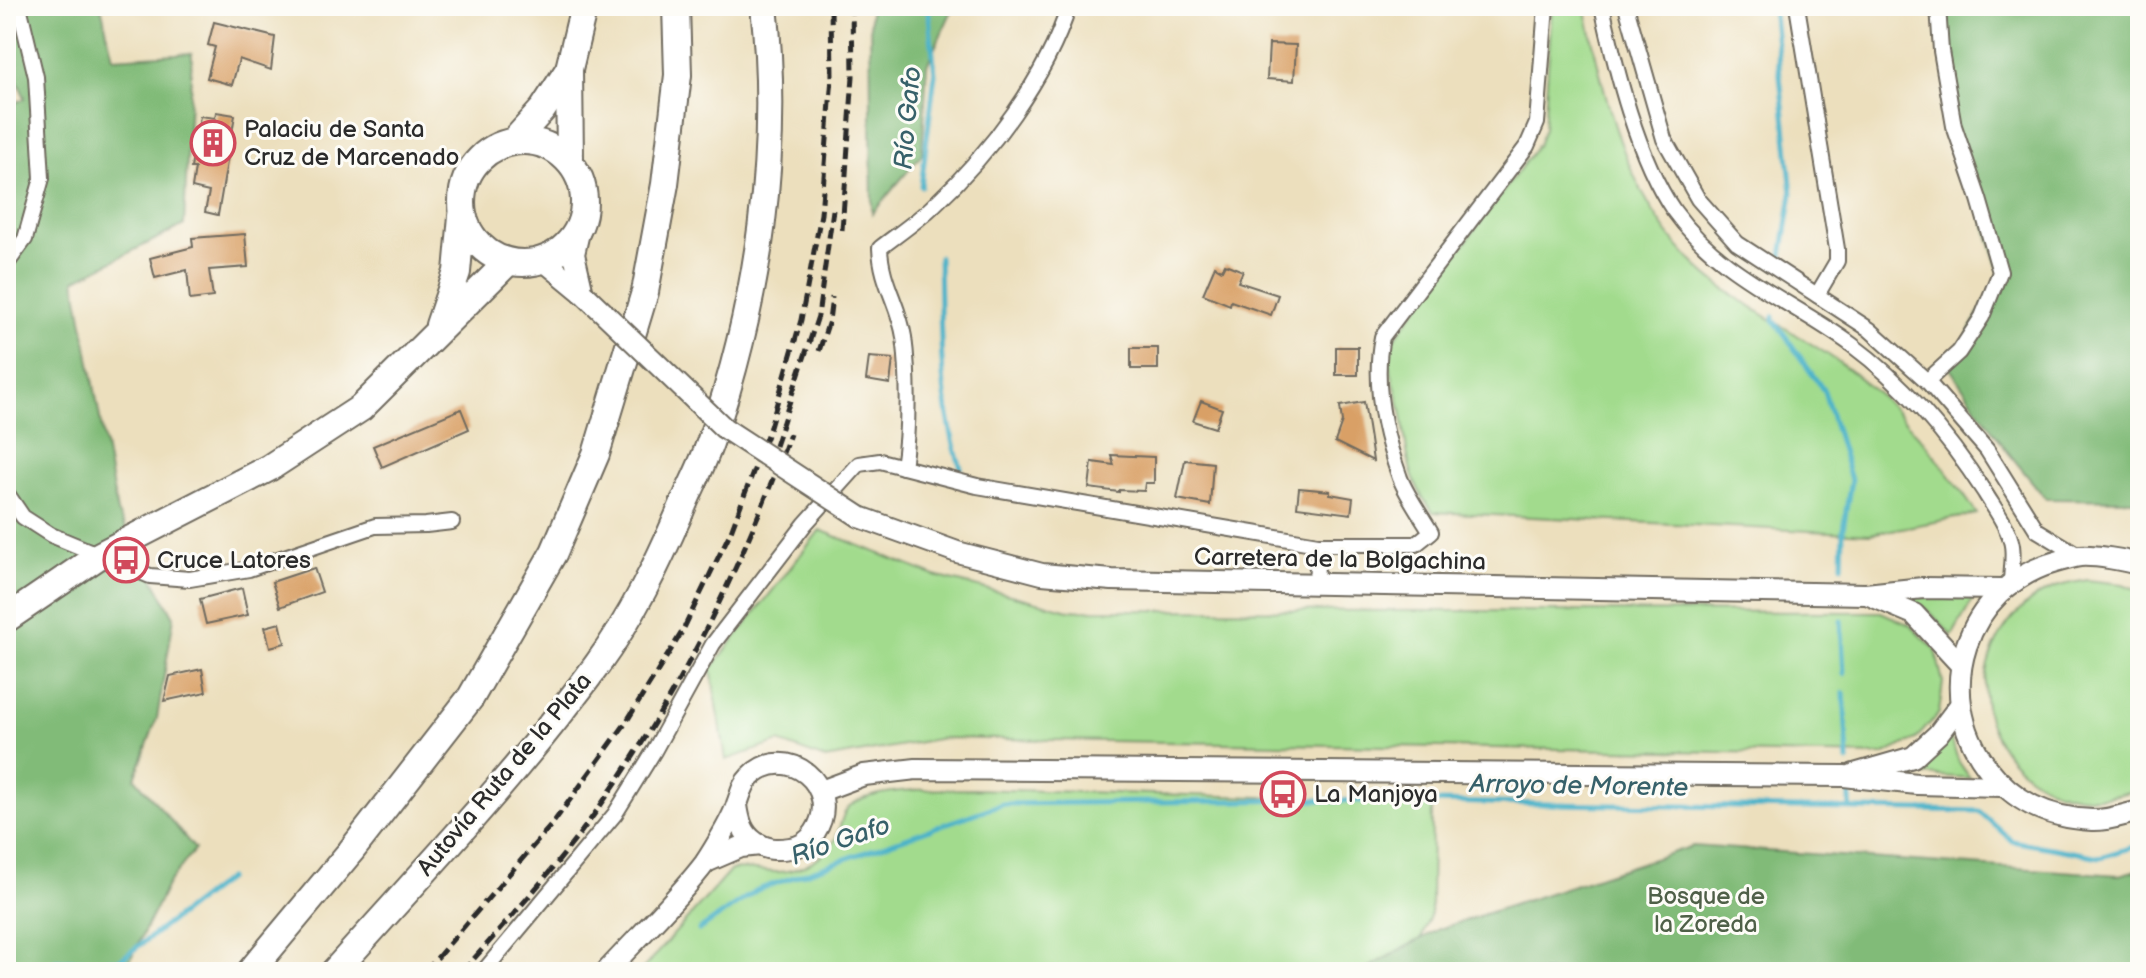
<svg xmlns="http://www.w3.org/2000/svg" width="2146" height="978" font-family="'Balsamiq Sans',sans-serif">
<style>
.green{fill:#a2db8d;stroke:#66835c;stroke-width:2}
.forest{fill:#81bb78;stroke:#567352;stroke-width:2}
.lines{fill:none;stroke-linecap:round;stroke-linejoin:round}
.stream{stroke:#4ab2c9;stroke-width:5}
.building{fill:#d9a066}
.street-casing{stroke:#6f6a5e;stroke-width:18}
.secondary-casing{stroke:#6f6a5e;stroke-width:24}
.highway-casing{stroke:#6f6a5e;stroke-width:30}
.street{stroke:#fff;stroke-width:14}
.secondary{stroke:#fff;stroke-width:20}
.highway{stroke:#fff;stroke-width:26}
.rail{stroke:#2b2b2b;stroke-width:5;stroke-dasharray:12 6;stroke-linecap:butt}
.secondary-bridge-casing{stroke:#6f6a5e;stroke-width:24;stroke-linecap:butt}
.secondary-bridge{stroke:#fff;stroke-width:20}
.labels{text-anchor:middle;stroke-width:6;stroke-linejoin:round;paint-order:stroke}
.poi-label{font-size:24px;fill:#2b2b2b;stroke:#fdfcf7;text-anchor:start}
.street-label{font-size:24px;fill:#2b2b2b;stroke:#fdfcf7}
.park-label{font-size:24px;fill:#4f6048;stroke:#fdfcf7}
.water-label{font-size:26px;font-style:italic;fill:#37616a;stroke:#fdfcf7}
</style>
<rect width="100%" height="100%" fill="#fdfcf7"/>
<filter id="ink" filterUnits="userSpaceOnUse"><feTurbulence type="fractalNoise" baseFrequency=".0125" numOctaves="2"/><feDisplacementMap in="SourceGraphic" scale="16" xChannelSelector="R" yChannelSelector="G"/><feConvolveMatrix kernelMatrix="1 2 1 2 8 2 1 2 1" color-interpolation-filters="sRGB"/></filter>
<filter id="wash" filterUnits="userSpaceOnUse"><feTurbulence type="fractalNoise" baseFrequency=".006" numOctaves="4" result="noise"/><feDisplacementMap in="SourceGraphic" scale="32" xChannelSelector="R" yChannelSelector="G"/><feGaussianBlur stdDeviation="1.8" result="paint"/><feColorMatrix in="noise" values="0 0 0 0 0 0 0 0 0 0 0 0 0 0 0 0 0 1.4 0 .05"/><feComposite in="paint" operator="in"/></filter>
<g filter="url(#wash)">
<rect width="100%" height="100%" fill="#ecdfbd"/>
<!-- green -->
<g class="green">
<path d="M1552 6H1585C1604 94 1623 187 1686 255 1729 302 1789 326 1840 363 1896 403 1939 457 1977 514L1870 534 1433 512C1403 475 1409 449 1400 405 1395 386 1390 369 1386 350L1539 143 1544 128Z"/>
<polygon points="820,530 935,576 1069,610 1881,612 1910,625 1935,649 1943,682 1939,713 1916,739 1882,755 943,738 825,759 779,742 726,760 711,669"/>
<path d="M2087 580 2123 584 2140 591V788C2035 831 1939 715 2008 624 2019 610 2034 596 2051 589 2061 584 2075 583 2087 580Z"/>
<polygon points="1904,596 1974,598 1952,636 1929,611"/>
<polygon points="1949,735 1959,762 1970,778 1904,774"/>
<path d="M973 789 1432 802 1431 913 1421 939 1360 972H640L731 870C752 866 771 876 792 870 807 866 830 853 836 838 841 827 841 813 851 805 880 786 940 790 973 789Z"/>
</g>
<!-- forest -->
<g class="forest">
<polygon points="6,6 101,6 113,58 192,53 184,225 75,280 117,512 174,617 157,718 135,778 195,849 167,885 126,968 76,972 6,972 6,108 25,98 6,54"/>
<polygon points="870,6 954,6 927,65 922,154 872,214"/>
<polygon points="1938,6 2140,6 2140,500 2046,499 2007,451 1946,363 1959,352 2000,272 1954,126"/>
<polygon points="1693,846 2119,875 2140,869 2140,972 1360,972 1439,929"/>
</g>
<g class="lines">
<!-- stream -->
<g class="stream">
<polyline points="1773,6 1792,194 1782,256"/>
<polyline points="921,186 935,74 928,6"/>
<path d="M939 257C941 327 938 401 961 468"/>
<polyline points="1774,316 1774,320 1824,391 1851,480 1843,529 1842,566"/>
<polyline points="1841,621 1844,674"/>
<polyline points="1844,693 1848,761"/>
<polyline points="1850,793 1850,808"/>
<polyline points="699,930 757,890 1002,804 1308,800 1979,811 2012,841 2100,857 2140,845"/>
<polyline points="35,972 57,961 120,960 228,878"/>
</g>
</g>
<g id="blocks">
<!-- building -->
<g class="building">
<polygon points="214,22 275,37 271,70 239,59 232,85 207,78 215,47 208,45"/>
<polygon points="1269,44 1296,45 1294,81 1267,79"/>
<polygon points="216,112 235,115 218,215 205,212 209,192 192,188 195,168 191,168 200,116 215,118"/>
<polygon points="245,234 248,267 209,270 213,297 190,300 187,270 155,278 150,258 193,247 192,238"/>
<polygon points="1225,264 1243,271 1238,282 1278,295 1271,315 1231,301 1230,305 1203,294 1215,266 1222,270"/>
<rect x="1336" y="347" width="22" height="28"/>
<rect x="1131" y="348" width="27" height="21"/>
<polygon points="869,357 893,359 890,384 866,380"/>
<polygon points="1201,401 1222,409 1215,428 1193,421"/>
<polygon points="1364,402 1370,440 1373,461 1335,442 1342,422 1340,406"/>
<polygon points="461,409 469,429 382,467 373,446"/>
<polygon points="1111,455 1154,457 1154,483 1145,483 1144,491 1119,490 1119,492 1089,488 1092,462 1114,465"/>
<polygon points="1185,460 1213,463 1210,505 1177,499"/>
<polygon points="1299,488 1330,491 1330,494 1353,498 1351,514 1297,507"/>
<polygon points="314,568 322,592 280,607 272,582"/>
<polygon points="242,588 248,615 206,624 200,599"/>
<polygon points="280,623 285,643 270,647 265,627"/>
<polygon points="202,669 206,692 164,701 170,676"/>
</g>
</g>
</g>
<g filter="url(#ink)">
<use href="#blocks" fill-opacity="0" stroke="#6f6a5e" stroke-width="2"/>
<g class="lines">
<!-- street casing -->
<g class="street-casing">
<g id="street">
<path d="M1602 6C1616 70 1637 157 1674 211 1719 274 1792 301 1852 345 1906 385 1949 437 1985 493 1994 508 2006 523 2011 541 2015 553 2011 570 2011 583"/>
<polyline points="1626,6 1664,139 1698,199 1737,243 1869,329 1927,381 1987,450 2037,530 2080,556"/>
<polyline points="1797,6 1837,249 1837,261 1817,295"/>
<polyline points="6,265 25,239 42,178 36,77 19,6"/>
<polyline points="1927,381 1959,352 1982,317 2000,272 1979,199 1954,126 1941,51 1938,6"/>
<path d="M903 467C909 430 909 374 904 337 899 305 881 282 880 248 898 234 918 221 934 205 990 153 1046 79 1069 6"/>
<polyline points="6,492 23,517 51,535 150,576 190,579 249,569 375,526 426,525 452,522"/>
<polyline points="1316,585 1318,544"/>
<path d="M483 972 615 814 654 751 713 644 805 524 859 464 880 461 977 486 1318 544H1416L1431 532C1421 515 1407 496 1400 478 1384 434 1373 382 1382 337L1527 146 1537 123 1546 6"/>
</g>
</g>
<!-- secondary casing -->
<g class="secondary-casing">
<g id="secondary">
<polyline points="580,228 574,254 583,293"/>
<polyline points="543,260 583,293"/>
<polyline points="860,517 957,552 1042,574 1112,580 1866,594 1923,588 2004,589"/>
<path d="M2140 565C2126 560 2095 555 2080 556 2072 557 2063 560 2056 562 1965 587 1931 693 1987 767 2014 802 2048 818 2092 820 2107 821 2125 814 2140 811"/>
<polyline points="1869,595 1914,614 1961,665"/>
<polyline points="1854,774 1913,757 1938,734 1960,705"/>
<polyline points="821,791 864,775 916,769 1844,776 1917,784 2002,786"/>
<polyline points="706,862 741,847 761,845"/>
<path d="M606 972C638 937 676 901 705 863 713 851 733 818 737 804 741 794 742 785 750 777 786 740 844 787 815 832 809 841 800 847 790 848 777 850 766 850 755 842 742 833 739 820 737 805"/>
</g>
</g>
<!-- highway casing -->
<g class="highway-casing">
<g id="highway">
<circle cx="523" cy="202" r="61"/>
<polyline points="514,141 543,109 569,69"/>
<polyline points="570,161 569,69 584,6"/>
<polyline points="439,325 457,272 462,216"/>
<polyline points="6,619 100,555 269,468 361,408 508,262"/>
<polyline points="250,972 351,851 471,697 554,552 596,454 645,292 665,184 678,75 676,6"/>
<path d="M334 972C423 872 517 774 597 665 632 617 657 565 680 512 690 488 703 464 711 440 759 301 780 152 764 6"/>
</g>
</g>
<!-- street -->
<use href="#street" class="street"/>
<!-- secondary -->
<use href="#secondary" class="secondary"/>
<!-- highway -->
<use href="#highway" class="highway"/>
<!-- rail -->
<g class="rail">
<polyline points="842,230 853,76 852,6"/>
<polyline points="819,351 829,321 832,297"/>
<polyline points="775,446 818,316 833,210"/>
<polyline points="425,972 553,823 625,724 682,632 731,531 770,427 801,320 821,214 832,77 831,6"/>
<path d="M462 972C513 915 566 857 609 793 685 683 744 560 790 434"/>
</g>
<!-- secondary-bridge casing -->
<g class="secondary-bridge-casing">
<polyline id="secondary-bridge" points="583,293 724,428 860,517"/>
</g>
<!-- secondary-bridge -->
<use href="#secondary-bridge" class="secondary-bridge"/>
</g>
</g>
<!-- icons -->
<defs>
<g id="building-ring" transform="scale(2.3)"><circle r="9.5" fill="#fdfcf7" stroke="#d1495b" stroke-width="1.5"/><path d="M-4-6H4V6H1V3H-1V6H-4ZM-2.5-4.3h1.7v1.8h-1.7ZM.8-4.3h1.7v1.8H.8ZM-2.5-1h1.7V.8h-1.7ZM.8-1h1.7V.8H.8Z" fill="#d1495b"/></g>
<g id="bus-ring" transform="scale(2.3)"><circle r="9.5" fill="#fdfcf7" stroke="#d1495b" stroke-width="1.5"/><path d="M-5-6H5V4H4V6H2V4H-2V6H-4V4H-5ZM-3.5-4V0h7V-4ZM-3.5 1.2v1.5H-2V1.2ZM2 1.2v1.5H3.5V1.2Z" fill="#d1495b"/></g>
</defs>
<g fill-rule="evenodd">
<use href="#building-ring" x="213" y="143"/>
<use href="#bus-ring" x="126" y="560"/>
<use href="#bus-ring" x="1283" y="794"/>
</g>
<g class="labels">
<!-- poi labels -->
<g class="poi-label">
<text x="244" y="137">Palaciu de Santa<tspan x="244" dy="28">Cruz de Marcenado</tspan></text>
<text x="157" y="568">Cruce Latores</text>
<text x="1314" y="802">La Manjoya</text>
</g>
<!-- street labels -->
<g class="street-label">
<text transform="translate(1340 559) rotate(1)" y="8">Carretera de la Bolgachina</text>
<text transform="translate(504 774) rotate(-50)" y="8">Autovía Ruta de la Plata</text>
</g>
<!-- park labels -->
<g class="park-label">
<text x="1706" y="904">Bosque de<tspan x="1706" dy="28">la Zoreda</tspan></text>
</g>
<!-- water labels -->
<g class="water-label">
<text transform="translate(907 118) rotate(-85)" y="9">Río Gafo</text>
<text transform="translate(1579 785) rotate(1)" y="9">Arroyo de Morente</text>
<text transform="translate(840 840) rotate(-19)" y="9">Río Gafo</text>
</g>
</g>
<!-- margin -->
<rect width="2146" height="978" fill="none" stroke="#fdfcf7" stroke-width="32"/>
</svg>
